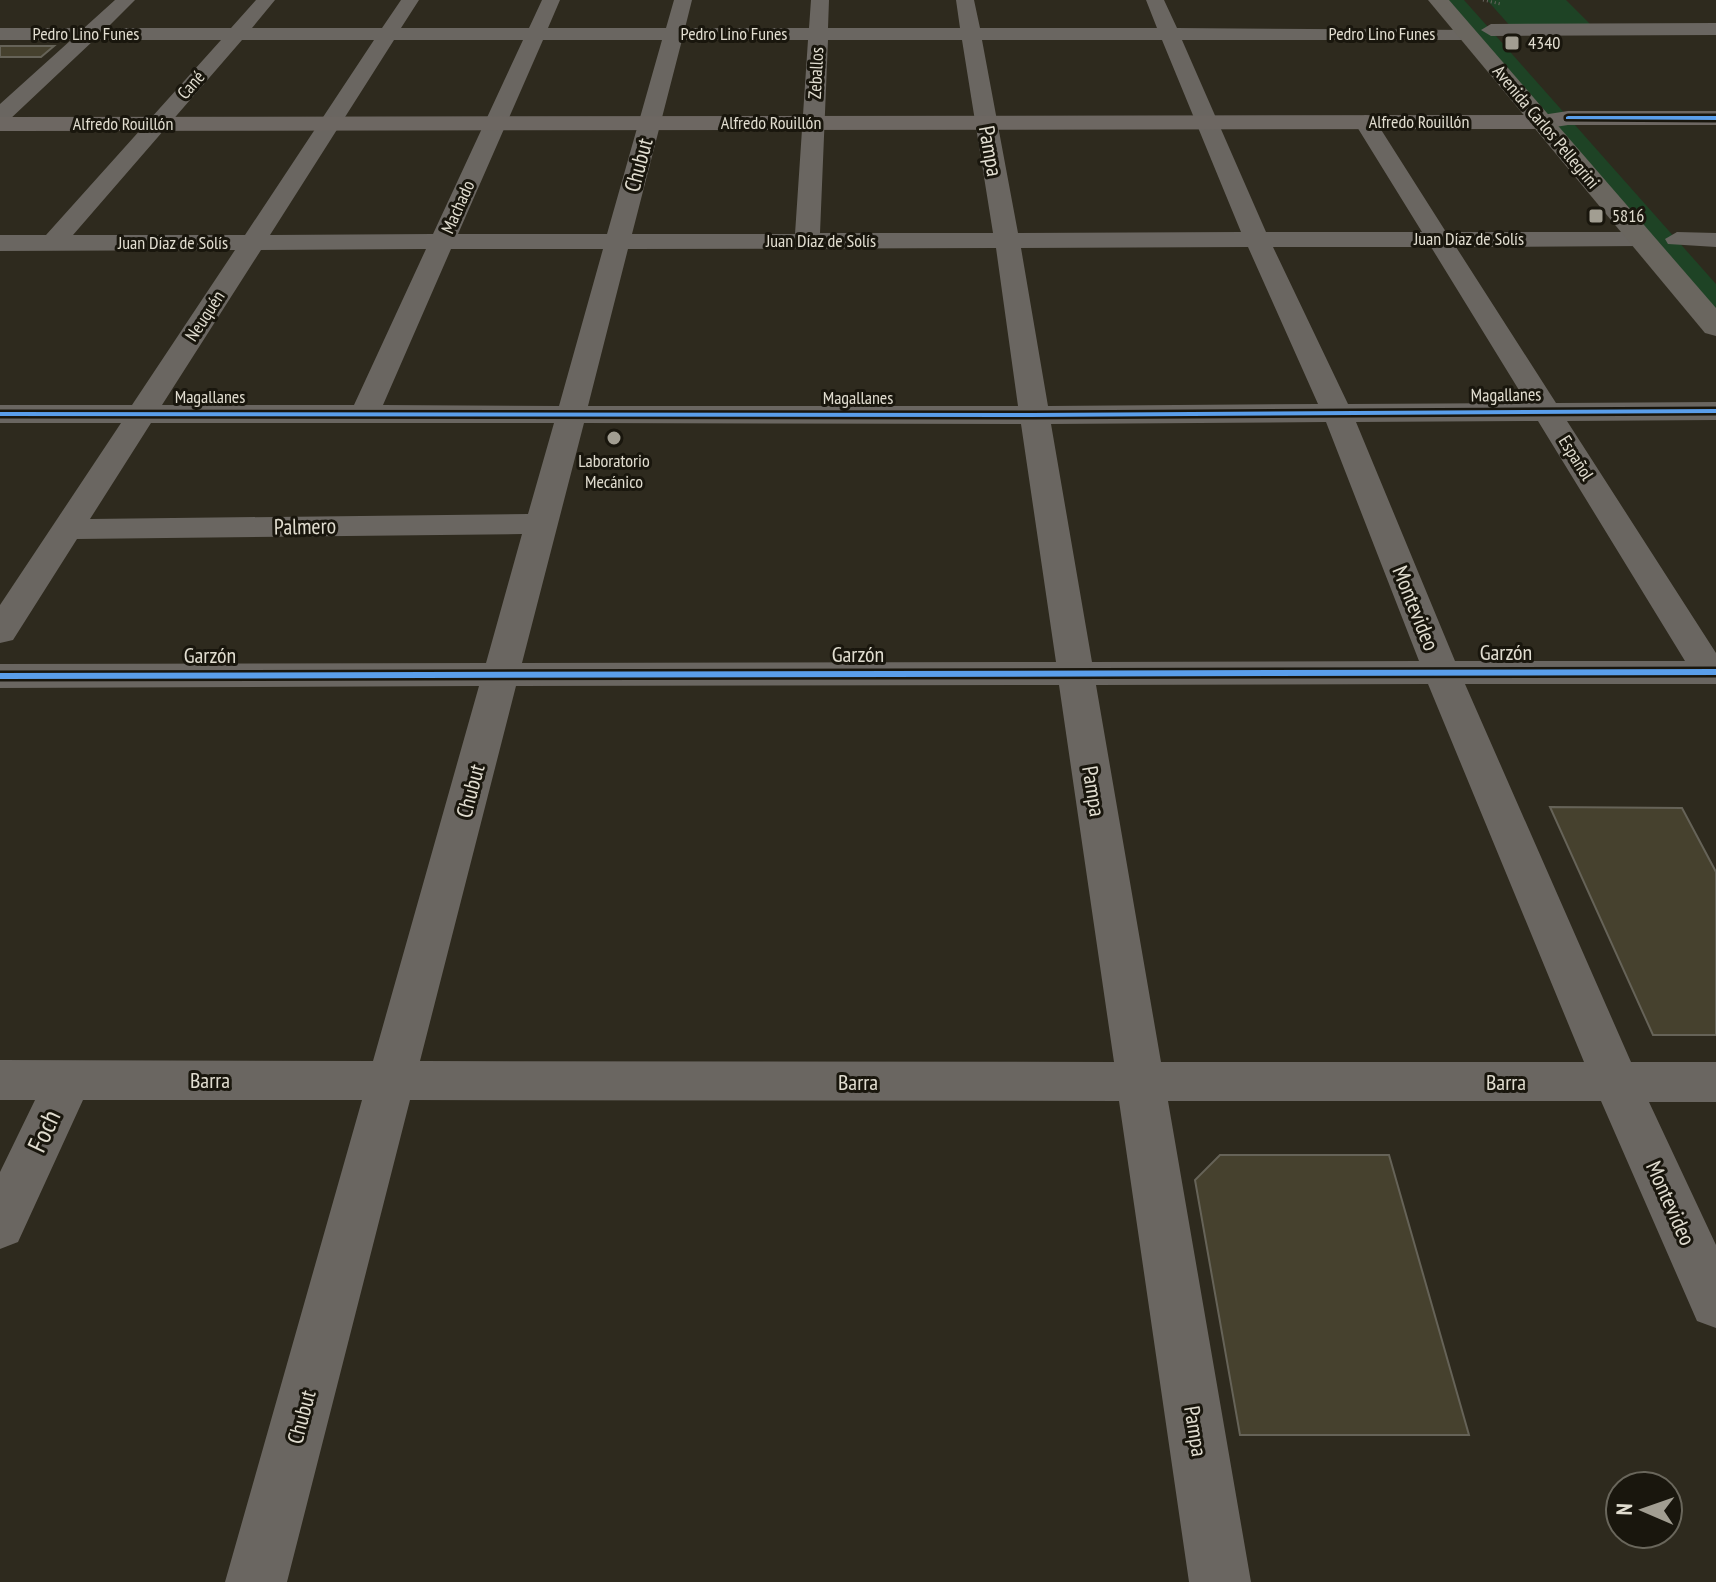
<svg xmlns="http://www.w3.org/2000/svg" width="1716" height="1582" font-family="'PT Sans Narrow',sans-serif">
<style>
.green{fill:#1e4325}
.building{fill:#46412e;stroke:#666358;stroke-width:2}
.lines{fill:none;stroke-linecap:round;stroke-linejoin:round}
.path{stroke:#6a665f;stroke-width:3;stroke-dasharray:1 3;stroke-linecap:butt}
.street{fill:#6a6661;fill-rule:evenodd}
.secondary{fill:#6d6762;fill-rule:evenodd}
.primary{fill:#6a665f;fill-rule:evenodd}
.cycleway-casing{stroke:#19160d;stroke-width:5}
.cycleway{fill:#5a9eea;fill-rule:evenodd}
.poi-dot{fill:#a29e92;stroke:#19160d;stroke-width:3}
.labels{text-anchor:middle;stroke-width:6;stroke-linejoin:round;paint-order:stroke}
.far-street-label{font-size:18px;fill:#e1ddd0;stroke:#19160d}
.far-poi-label{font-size:18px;fill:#e1ddd0;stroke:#19160d;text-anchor:start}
.street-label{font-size:22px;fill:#e1ddd0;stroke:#19160d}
.near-street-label{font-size:26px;fill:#e1ddd0;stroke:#19160d}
</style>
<rect width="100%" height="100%" fill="#2e2a1e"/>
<!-- green -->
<g class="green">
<polygon points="1439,0 1464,0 1716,284 1716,327"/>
<polygon points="1487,0 1566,0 1594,28 1511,27"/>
</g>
<!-- building -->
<g class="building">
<polygon points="0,46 54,46 41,57 0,57"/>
<polygon points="1550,807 1682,808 1716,872 1716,1035 1653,1035"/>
<polygon points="1220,1155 1389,1155 1469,1435 1240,1435 1195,1180"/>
</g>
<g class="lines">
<!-- path -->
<polyline class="path" points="1483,0 1501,4"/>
<!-- street -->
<g class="street">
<path d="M115 0H135L107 28H231L256 0H275L252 28H382L401 0H419L401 28H529L542 0H560L548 28H666L674 0H692L685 28H809L811 0H829L828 28H960L956 0H974L980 28H1157L1146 0H1164L1177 28 1474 30 1477 34 1467 40H1182L1266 232H1422L1354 122 1365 115 1373 117 1446 232H1642L1654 239 1642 246 1456 247 1556 403 1716 402V420L1567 421 1716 653V684H1465L1631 1062H1716V1102H1649L1716 1245V1328L1697 1321 1601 1101H1168L1251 1582H1189L1119 1101 410 1100 287 1582H225L362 1100H83L18 1242 0 1249V1172L35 1100H0V1060L373 1061 479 686 0 688V664L486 663 522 534 77 539 13 640 0 643V605L121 423H0V405H132L235 250 0 251V235H46L221 40H94L8 121 0 122V104L71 40H0V28H84ZM242 40H374L245 235H73ZM394 40H523L433 234 270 235ZM543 40H662L607 234H458ZM682 40H808L795 234H632ZM828 40H962L993 233H820ZM982 40H1162L1241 232 1018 233ZM1248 247 1318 404 1048 406 1021 248ZM1273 247H1431L1527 403 1348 404ZM996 248 1018 406H588L628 249ZM426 249 354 405H162L261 250ZM451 249H603L559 406 383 405ZM1538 421 1685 661H1455L1356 422ZM1326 422 1419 661 1092 662 1051 424ZM151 423H554L528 514 90 519ZM584 423 1021 424 1056 662 522 663ZM1428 684 1584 1062H1161L1096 685ZM1059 685 1114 1062 420 1061 516 686Z"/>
<polygon points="1716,23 1716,35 1491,36 1481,30 1491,24"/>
<polygon points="1677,232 1716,233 1716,247 1668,244 1665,239"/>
</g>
<!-- secondary -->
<polygon class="secondary" points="1568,111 1716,111 1716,125 1568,125 1542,129 0,131 0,117 1542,115"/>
<!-- primary -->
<polygon class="primary" points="1428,0 1449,0 1716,308 1716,336 1705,333"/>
<!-- cycleway casing -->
<g class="cycleway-casing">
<g id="cycleway">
<polygon points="1568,116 1716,116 1716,120 1566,119 1566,117"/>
<polygon points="1716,409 1716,413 1032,417 0,416 0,412 1032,413"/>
<polygon points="1716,669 1716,675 0,679 0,673"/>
</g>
</g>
<!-- cycleway -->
<use href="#cycleway" class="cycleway"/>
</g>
<!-- markers -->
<g class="poi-dot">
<rect x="1504" y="35" width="16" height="16" rx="4"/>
<rect x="1588" y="208" width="16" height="16" rx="4"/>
<circle cx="614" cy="438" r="8"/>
</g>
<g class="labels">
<!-- far-street labels -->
<g class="far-street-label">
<text x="86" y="40">Pedro Lino Funes</text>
<text x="734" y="40">Pedro Lino Funes</text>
<text x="1382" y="40">Pedro Lino Funes</text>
<text transform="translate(816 73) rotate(-87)" y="6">Zeballos</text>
<text transform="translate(191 85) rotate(-49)" y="6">Cané</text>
<text x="1419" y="128">Alfredo Rouillón</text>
<text x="771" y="129">Alfredo Rouillón</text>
<text x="123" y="130">Alfredo Rouillón</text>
<text transform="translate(1546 127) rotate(50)" y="6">Avenida Carlos Pellegrini</text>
<text transform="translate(458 207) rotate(-66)" y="6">Machado</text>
<text x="1469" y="245">Juan Díaz de Solís</text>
<text x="821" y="247">Juan Díaz de Solís</text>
<text x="173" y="249">Juan Díaz de Solís</text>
<text transform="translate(205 316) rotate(-57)" y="6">Neuquén</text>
<text transform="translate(1506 395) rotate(-1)" y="6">Magallanes</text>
<text x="210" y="403">Magallanes</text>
<text x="858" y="404">Magallanes</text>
<text transform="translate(1576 458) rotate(58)" y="6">Español</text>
</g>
<!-- far-poi labels -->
<g class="far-poi-label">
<text x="1528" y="49">4340</text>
<text x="1612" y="222">5816</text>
<text x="614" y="467" text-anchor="middle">Laboratorio<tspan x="614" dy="21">Mecánico</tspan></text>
</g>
<!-- street labels -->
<g class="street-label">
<text transform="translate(991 151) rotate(80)" y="8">Pampa</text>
<text transform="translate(638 165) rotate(-75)" y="8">Chubut</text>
<text transform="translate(305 526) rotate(-1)" y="8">Palmero</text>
<text transform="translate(1416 608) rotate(68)" y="8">Montevideo</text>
<text x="1506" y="660">Garzón</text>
<text x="858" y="662">Garzón</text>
<text x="210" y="663">Garzón</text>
<text transform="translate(470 791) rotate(-75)" y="8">Chubut</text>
<text transform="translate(1094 791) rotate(81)" y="8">Pampa</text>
<text x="210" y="1088">Barra</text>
<text x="858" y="1090">Barra</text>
<text x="1506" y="1090">Barra</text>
<text transform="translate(1671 1203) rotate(66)" y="8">Montevideo</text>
<text transform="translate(301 1417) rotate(-75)" y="8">Chubut</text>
<text transform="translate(1196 1431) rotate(81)" y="8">Pampa</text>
</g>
<!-- near-street labels -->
<g class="near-street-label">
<text transform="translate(44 1131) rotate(-65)" y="9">Foch</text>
</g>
</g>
<!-- north arrow -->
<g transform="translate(1644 1510) rotate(272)"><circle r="38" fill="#19160d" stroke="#69665b" stroke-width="2"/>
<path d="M0-6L14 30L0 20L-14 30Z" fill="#a29e92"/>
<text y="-12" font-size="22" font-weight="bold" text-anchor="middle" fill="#e1ddd0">N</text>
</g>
</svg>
